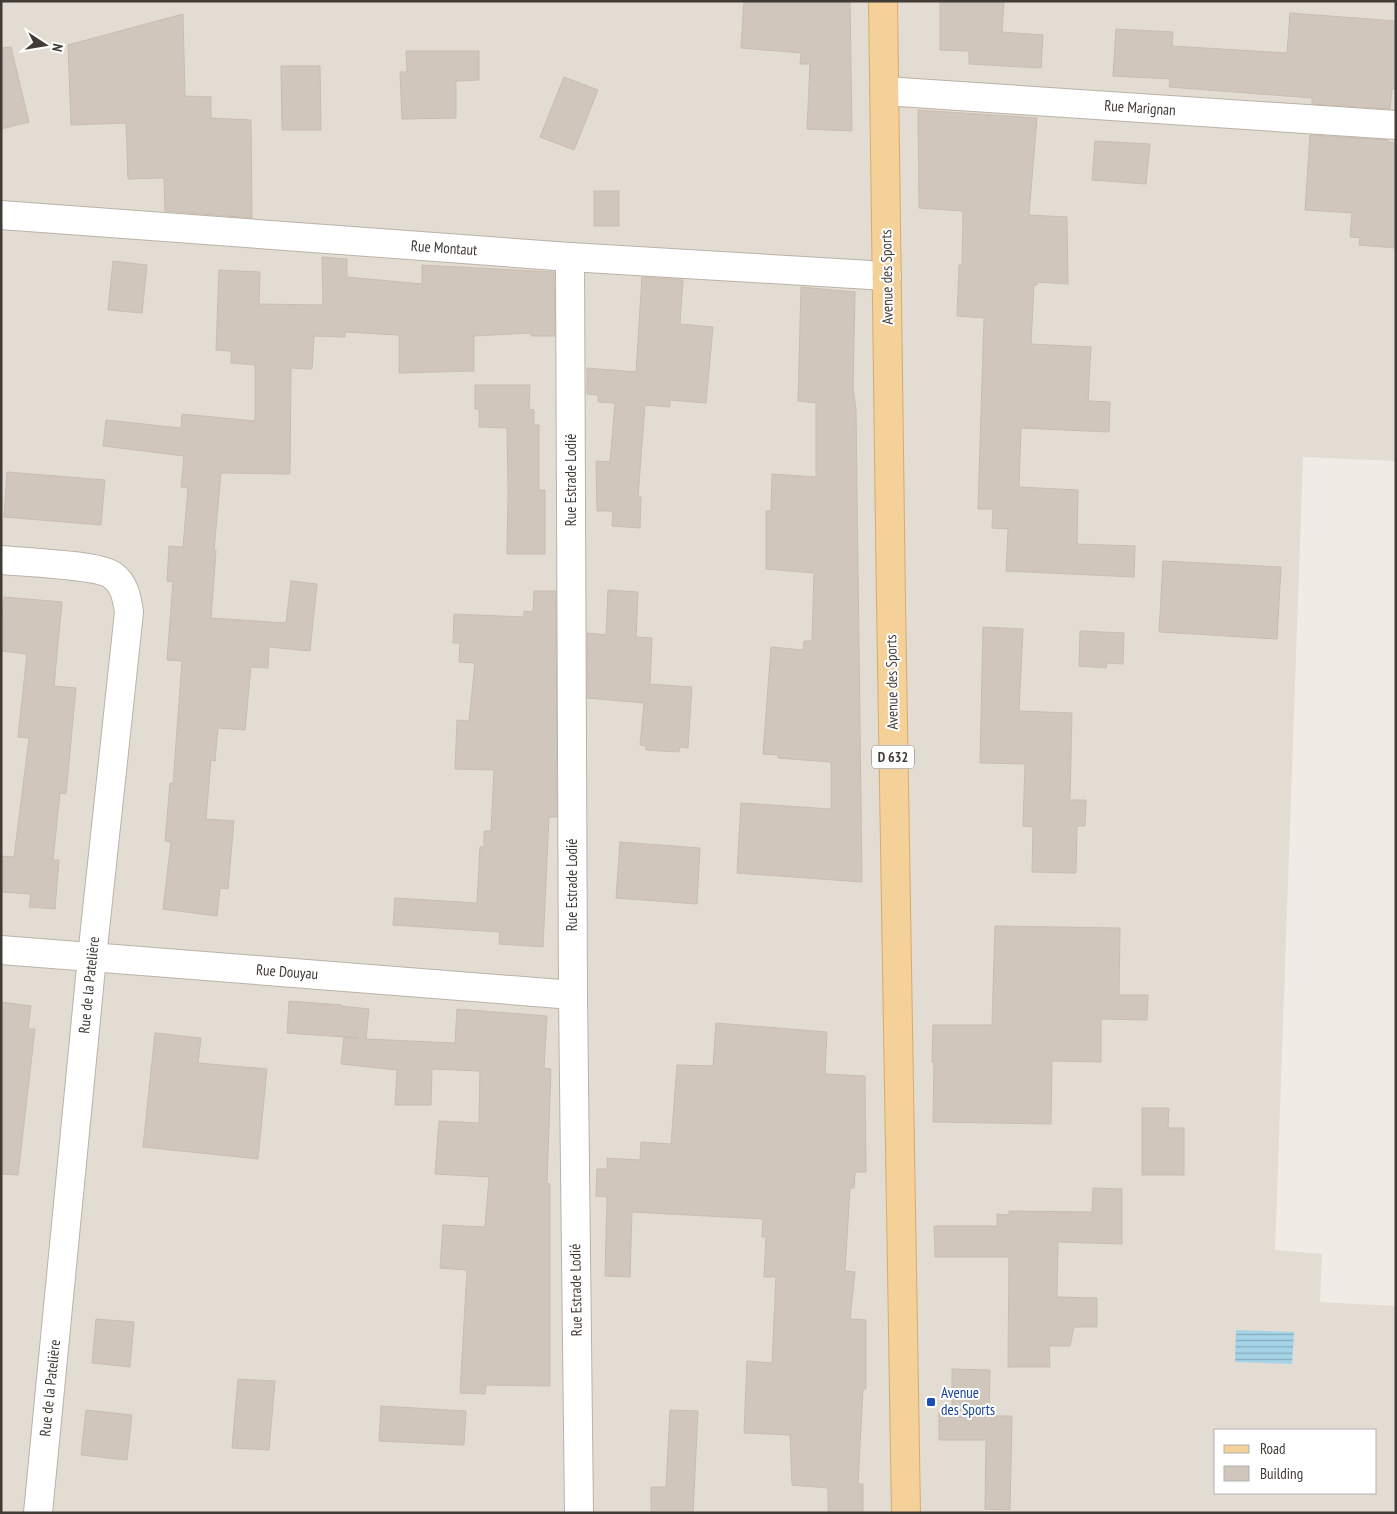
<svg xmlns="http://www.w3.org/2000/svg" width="1397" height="1514" font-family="'PT Sans Narrow',sans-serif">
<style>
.residential{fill:#e3dcd2;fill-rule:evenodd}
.water{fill:url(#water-rules)}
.building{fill:#d0c6bb;stroke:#cabdaf}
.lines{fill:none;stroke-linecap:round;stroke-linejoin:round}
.minor-casing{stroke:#bab2a8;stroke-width:30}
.primary-casing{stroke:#d6ac6b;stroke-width:30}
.minor{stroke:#fff;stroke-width:28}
.primary{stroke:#f3d199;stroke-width:28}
.transit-dot{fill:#1a4fb4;stroke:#fff;stroke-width:2}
.labels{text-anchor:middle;stroke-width:4;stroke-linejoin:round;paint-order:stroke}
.shield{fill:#fff;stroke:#7a7672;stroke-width:1}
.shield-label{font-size:14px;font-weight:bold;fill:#413b35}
.street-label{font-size:15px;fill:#413b35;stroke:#fff}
.transit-label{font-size:15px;fill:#164399;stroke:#fff;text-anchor:start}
</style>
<defs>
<pattern id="water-rules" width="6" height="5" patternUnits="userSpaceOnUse" patternTransform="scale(1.25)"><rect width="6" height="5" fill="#a5d3e8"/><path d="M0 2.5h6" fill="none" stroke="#88acbd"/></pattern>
</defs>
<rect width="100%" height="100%" fill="#f0ebe4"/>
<!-- residential -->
<path class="residential" d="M1 1H1396V461L1303 457 1275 1250 1322 1254 1320 1302 1396 1306V1513H1ZM1216 1430H1376V1493H1216Z"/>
<!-- water -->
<polygon class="water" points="1236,1330 1294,1332 1292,1364 1235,1362"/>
<!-- building -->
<g class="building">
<polygon points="744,1 850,1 852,131 807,129 810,64 800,64 801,53 741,48"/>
<polygon points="940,1 1004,1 1002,32 1043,35 1041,68 969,64 969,51 940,50"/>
<polygon points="1290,13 1396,21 1396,89 1392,89 1390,109 1312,104 1312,98 1169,87 1170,79 1113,76 1116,29 1173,32 1172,46 1287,53"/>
<polygon points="183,14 185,96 211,97 211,118 251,120 252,218 165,211 164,178 128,179 126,123 71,125 68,45"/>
<polygon points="11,47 29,122 1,129 1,48"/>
<polygon points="406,51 479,51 479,80 456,81 456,118 402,119 400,72 407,72"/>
<polygon points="281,66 320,66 321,130 282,130"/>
<polygon points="564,77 598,90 574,150 540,137"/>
<polygon points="918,110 1037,118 1029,215 1067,217 1068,284 1037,282 1037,285 1034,285 1031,344 1091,347 1088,401 1110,402 1109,432 1021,428 1019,487 1078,490 1077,544 1135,546 1134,577 1006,571 1008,529 992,528 993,509 978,509 984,318 957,316 959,265 962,265 963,211 919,208"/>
<polygon points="1310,135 1388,140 1388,142 1396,143 1396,248 1359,245 1360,238 1350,237 1352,213 1305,210"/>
<polygon points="1095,141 1150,144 1146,184 1092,180"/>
<rect x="594" y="191" width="25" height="35"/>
<polygon points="322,257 347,259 347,277 422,284 422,265 554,272 555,336 531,336 531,333 474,336 474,371 399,373 399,335 345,332 345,337 314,336 312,369 291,368 290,474 221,473 214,550 216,550 211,618 286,623 291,581 317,584 310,651 269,647 268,668 251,667 245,730 218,728 215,761 211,760 206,819 234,821 228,889 220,888 217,916 163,909 171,842 165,841 170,783 173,784 182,661 167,660 173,582 167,581 169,546 183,547 188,488 181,487 184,456 103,446 106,420 181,428 182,414 255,421 255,365 231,363 231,351 216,350 219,270 260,272 259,304 323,305"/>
<polygon points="113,261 147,265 142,313 108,310"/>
<polygon points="642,277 683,280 680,324 713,327 706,403 670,400 670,407 645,405 638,497 641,497 640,528 612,526 613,511 597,511 596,461 610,462 615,403 598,402 598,395 587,394 587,368 636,372"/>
<polygon points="801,287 855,292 853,388 856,409 862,882 737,873 741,803 831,809 831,762 778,758 778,755 763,754 771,647 803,650 804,641 812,641 814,573 766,569 766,511 771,511 772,474 816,477 816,403 798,401"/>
<polygon points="475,385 530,385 529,409 534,410 534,425 539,425 539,490 545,490 545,554 507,554 508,490 507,428 479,427 479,409 475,409"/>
<polygon points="7,472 105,480 101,525 4,517"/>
<polygon points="1163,561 1281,567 1277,639 1159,632"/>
<polygon points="608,590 638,592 636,637 652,638 650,684 692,687 688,748 680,747 679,752 646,750 646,746 640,745 644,703 587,698 587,633 606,635"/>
<polygon points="534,591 556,591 557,817 549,817 543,947 499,944 500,932 393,925 395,898 477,903 480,847 484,847 484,831 491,831 494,770 455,769 457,720 469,721 475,663 459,662 460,643 453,643 454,614 524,617 524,611 533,612"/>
<polygon points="4,597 62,602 54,686 76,688 66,794 60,793 53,860 59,860 55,909 29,907 31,894 1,892 1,856 14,857 29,738 18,737 27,654 1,651 1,625"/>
<polygon points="983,627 1023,629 1019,711 1072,713 1070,800 1086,800 1085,826 1077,826 1076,873 1032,872 1033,827 1023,826 1025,764 980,763"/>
<polygon points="1080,631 1124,633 1123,664 1107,663 1106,668 1079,666"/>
<polygon points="620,842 700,848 697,904 616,898"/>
<polygon points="995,926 1120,928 1119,995 1148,995 1147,1020 1101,1019 1101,1062 1052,1061 1051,1124 933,1122 934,1062 932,1062 933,1025 992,1025"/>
<polygon points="289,1001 342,1005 341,1006 369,1009 366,1039 455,1043 457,1009 547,1016 544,1068 551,1069 547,1183 550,1184 550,1386 486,1385 485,1394 460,1393 467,1270 440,1268 443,1225 485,1227 489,1177 435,1174 439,1121 479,1123 480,1071 432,1069 431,1105 395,1105 397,1070 341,1064 344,1037 358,1038 287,1033"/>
<polygon points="1,1002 31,1006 28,1029 35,1029 18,1175 1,1174"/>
<polygon points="716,1023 827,1032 825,1074 865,1076 866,1172 855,1172 854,1188 850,1188 845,1271 855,1272 850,1319 866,1320 866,1389 863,1389 858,1484 863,1484 863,1513 828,1513 828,1488 792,1485 790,1435 744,1433 747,1361 772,1363 776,1277 764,1277 766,1237 762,1237 763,1219 632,1212 630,1277 605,1276 607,1197 596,1196 597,1169 607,1169 607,1158 640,1160 641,1142 671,1144 677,1065 713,1066"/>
<polygon points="155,1033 201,1038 198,1063 267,1069 258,1159 143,1147"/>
<polygon points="1142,1108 1169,1108 1168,1128 1184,1128 1184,1175 1142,1175"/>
<polygon points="1093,1188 1122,1189 1122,1244 1058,1242 1057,1297 1097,1298 1097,1327 1074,1327 1070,1346 1049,1346 1050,1367 1008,1367 1009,1257 935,1257 934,1226 997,1226 997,1214 1009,1215 1009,1211 1092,1212"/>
<polygon points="96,1319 134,1322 130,1367 92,1363"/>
<polygon points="952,1369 990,1370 989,1416 1012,1416 1010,1510 985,1509 986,1440 939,1440 939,1412 952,1413"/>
<polygon points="238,1379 275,1381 269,1450 232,1448"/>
<polygon points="381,1406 466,1411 464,1445 379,1441"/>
<polygon points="86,1410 132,1415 127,1460 81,1455"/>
<polygon points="670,1410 698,1411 693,1513 651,1513 651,1487 666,1487"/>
</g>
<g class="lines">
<!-- minor casing -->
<g class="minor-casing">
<g id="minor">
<polyline points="885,91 1396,125"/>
<polyline points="1,215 570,257 887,276"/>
<polyline points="570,257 573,995 579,1513"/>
<path d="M1 560C22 562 98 565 112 575 125 584 127 599 129 612L92 957 38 1513"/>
<polyline points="1,950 573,995"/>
</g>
</g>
<!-- primary casing -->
<g class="primary-casing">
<polyline id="primary" points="883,1 891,602 906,1513"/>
</g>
<!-- minor -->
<use href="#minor" class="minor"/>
<!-- primary -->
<use href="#primary" class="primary"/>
</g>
<!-- markers -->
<rect class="transit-dot" x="926" y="1397" width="10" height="10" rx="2.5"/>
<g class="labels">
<!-- shield labels -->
<rect class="shield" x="872" y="745.5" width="42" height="23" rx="4"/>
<g class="shield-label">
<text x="893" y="762">D 632</text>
</g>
<!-- street labels -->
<g class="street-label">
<text transform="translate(1140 108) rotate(4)" y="5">Rue Marignan</text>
<text transform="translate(444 248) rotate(4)" y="5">Rue Montaut</text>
<text transform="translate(887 277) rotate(-91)" y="5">Avenue des Sports</text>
<text transform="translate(571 480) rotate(-90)" y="5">Rue Estrade Lodié</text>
<text transform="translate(892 682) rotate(-91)" y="5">Avenue des Sports</text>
<text transform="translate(572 885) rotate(-90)" y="5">Rue Estrade Lodié</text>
<text transform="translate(287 972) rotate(4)" y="5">Rue Douyau</text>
<text transform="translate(89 985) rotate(-84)" y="5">Rue de la Patelière</text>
<text transform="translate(576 1290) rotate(-91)" y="5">Rue Estrade Lodié</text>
<text transform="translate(50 1388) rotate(-84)" y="5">Rue de la Patelière</text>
</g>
<!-- transit labels -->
<g class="transit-label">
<text x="941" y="1398">Avenue<tspan x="941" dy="17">des Sports</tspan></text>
</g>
</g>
<!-- border -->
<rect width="1397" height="1514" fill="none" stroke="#413b35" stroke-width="5"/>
<!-- legend -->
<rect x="1214" y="1429" width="162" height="65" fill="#ffffff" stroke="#b3b1ae"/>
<rect x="1224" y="1445" width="25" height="8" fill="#f3d199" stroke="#b3b1ae"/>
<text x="1260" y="1454" font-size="15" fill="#413b35">Road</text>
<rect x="1224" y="1466" width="25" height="15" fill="#d0c6bb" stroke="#b3b1ae"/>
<text x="1260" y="1479" font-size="15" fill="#413b35">Building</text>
<!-- north arrow -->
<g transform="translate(45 45) rotate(102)" stroke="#ffffff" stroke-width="4" paint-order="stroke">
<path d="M0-4L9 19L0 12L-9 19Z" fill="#413b35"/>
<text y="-8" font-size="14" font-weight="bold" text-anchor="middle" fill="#413b35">N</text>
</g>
</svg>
